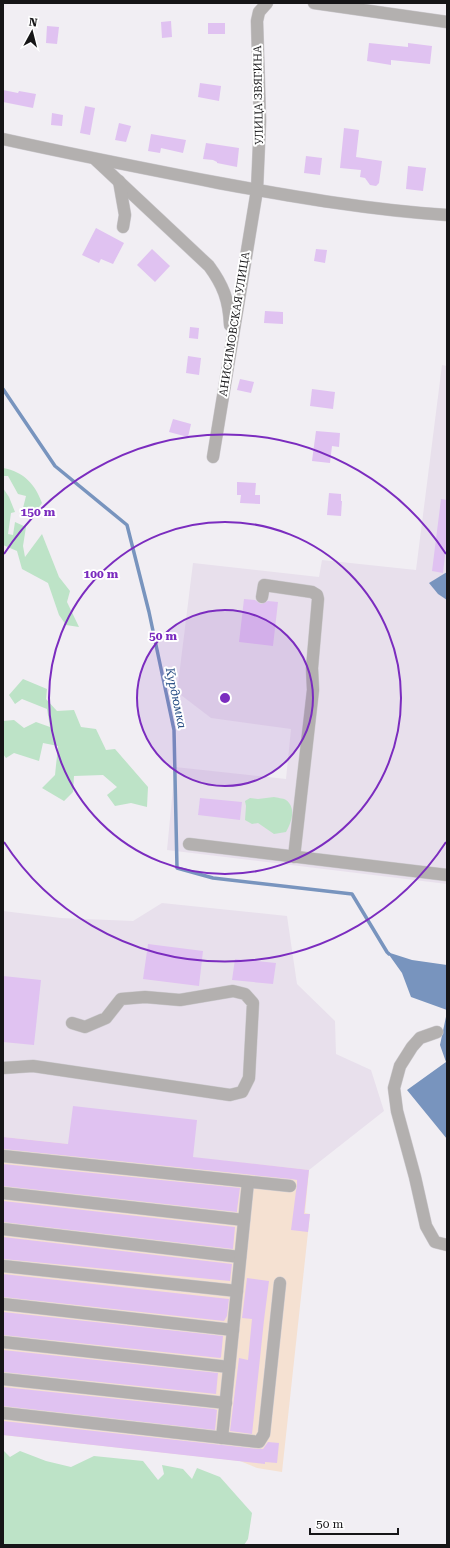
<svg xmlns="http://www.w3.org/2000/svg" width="450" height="1548" font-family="'Roboto Serif',serif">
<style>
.built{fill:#e8e0ec}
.industrial{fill:#f5e1d2}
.green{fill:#bde3c7}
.water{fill:#7894be}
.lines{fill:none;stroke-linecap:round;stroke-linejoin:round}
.stream{stroke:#7894be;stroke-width:3.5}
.building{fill:#e0c2f1}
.minor-casing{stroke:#cecbd0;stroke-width:13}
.minor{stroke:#b3b0af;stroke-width:12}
.ring{fill:none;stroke:#7b2cbf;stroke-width:2}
.labels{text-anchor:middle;stroke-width:4;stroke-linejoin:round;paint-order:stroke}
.street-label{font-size:11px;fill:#161517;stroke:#fff}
.water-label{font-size:12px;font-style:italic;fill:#274d83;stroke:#fff}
.centre{fill:#7b2cbf;stroke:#fff;stroke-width:2}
.ring-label{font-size:12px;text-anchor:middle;font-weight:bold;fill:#7b2cbf;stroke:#fff;stroke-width:4;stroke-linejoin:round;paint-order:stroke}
</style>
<rect width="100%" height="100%" fill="#f1eef3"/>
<!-- built -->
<g class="built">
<polygon points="442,365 447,366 447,884 167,850 175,767 286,779 291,729 211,718 177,692 193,563 319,577 322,560 416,570"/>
<polygon points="162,903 287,916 297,984 335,1021 336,1054 371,1070 384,1111 309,1170 3,1137 3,911 61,918 133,921"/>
</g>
<!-- industrial -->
<polygon class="industrial" points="3,1137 309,1170 305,1213 310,1214 282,1472 257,1468 240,1461 3,1435"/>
<!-- green -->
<g class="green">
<path d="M3 468C24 472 35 484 42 503L37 510 28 511 23 508 26 496 18 494 8 476H3Z"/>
<polygon points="3,488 9,497 15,512 11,513 8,534 13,535 15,522 26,527 23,546 25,557 42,534 59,577 70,591 67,602 79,627 66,625 59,615 48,583 22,569 17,551 3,545"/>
<polygon points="23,679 47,689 46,699 57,711 74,710 81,727 96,729 106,750 115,749 148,787 147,807 131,803 115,806 107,795 117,787 103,775 74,776 73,792 64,801 42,788 55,775 58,746 43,743 39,761 14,753 6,758 3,754 3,721 14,720 24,728 36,722 50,727 47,709 22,699 15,704 9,695"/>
<path d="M274 797C277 798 283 798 286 800 297 808 291 823 286 832L274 834 258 823 252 824 245 820 246 806 245 801 250 798 258 799Z"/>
<polygon points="3,1450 10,1457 20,1451 46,1461 71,1467 94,1456 143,1461 158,1480 164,1474 162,1465 183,1469 192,1479 197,1468 220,1477 252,1513 248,1539 244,1545 3,1545"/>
</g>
<!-- water -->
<g class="water">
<polygon points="447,572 447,600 438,594 429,583"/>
<polygon points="387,952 412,960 447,965 447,1010 411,997 402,973"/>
<polygon points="447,1012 447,1139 407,1090 446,1062 440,1045"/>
</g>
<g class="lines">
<!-- stream -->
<polyline class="stream" points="3,389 55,466 127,525 149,612 174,730 177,868 213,878 352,894 387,952 389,954"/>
</g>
<!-- building -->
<g class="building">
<polygon points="171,21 172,37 162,38 161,22"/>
<rect x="208" y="23" width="17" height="11"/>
<polygon points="47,26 59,27 57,44 46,43"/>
<polygon points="369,43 408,47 408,43 432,46 430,64 391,60 391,65 367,61"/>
<polygon points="200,83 221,86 219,101 198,97"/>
<polygon points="3,90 18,93 19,91 36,94 33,108 3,102"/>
<polygon points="85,106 95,108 90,135 80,133"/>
<polygon points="52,113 63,115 62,126 51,125"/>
<polygon points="119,123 131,126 126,142 115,140"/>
<polygon points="344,128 359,130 356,157 382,161 379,183 376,186 370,185 365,178 360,177 361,170 340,168"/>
<polygon points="151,134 186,140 183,153 161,148 160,153 148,151"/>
<polygon points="206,143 239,148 237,167 217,163 217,162 213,160 203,159"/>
<polygon points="306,156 322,158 320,175 304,173"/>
<polygon points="408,166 426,168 423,191 406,189"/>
<polygon points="96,228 124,243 113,264 101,259 99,263 82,255"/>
<polygon points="152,249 170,266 155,282 137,265"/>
<polygon points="316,249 327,250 325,263 314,261"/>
<polygon points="265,311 283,312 283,324 264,323"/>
<polygon points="190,327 199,328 198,339 189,338"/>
<polygon points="188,356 201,358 199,375 186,373"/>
<polygon points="240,379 254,382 251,393 237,390"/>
<polygon points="312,389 335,392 333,409 310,406"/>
<polygon points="173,419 191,424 188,437 169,432"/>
<polygon points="316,431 340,433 339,447 332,446 330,463 312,461"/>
<polygon points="237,482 256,483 255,495 260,495 260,504 240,503 241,495 237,495"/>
<polygon points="329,493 341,494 341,501 342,501 341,516 327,515"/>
<polygon points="441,499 447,500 447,539 443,573 432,571"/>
<polygon points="244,599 255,600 261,604 268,601 278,602 273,646 239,642"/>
<polygon points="200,798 242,802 240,820 198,815"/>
<polygon points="148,944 203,951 199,986 143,979"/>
<polygon points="235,959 276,963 273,984 232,980"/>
<polygon points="3,976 41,980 34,1045 3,1042"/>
<polygon points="73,1106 197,1120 193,1157 309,1170 304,1214 310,1214 308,1232 291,1230 296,1191 297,1186 297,1180 291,1179 3,1149 3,1137 68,1144"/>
<polygon points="3,1164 240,1188 237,1210 237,1212 3,1186"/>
<polygon points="3,1201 235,1227 233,1249 3,1222"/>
<polygon points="3,1237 232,1264 230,1281 3,1259"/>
<polygon points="3,1274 229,1299 227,1316 224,1321 3,1297"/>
<polygon points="247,1278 269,1281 264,1320 252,1434 230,1431 239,1358 248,1360 252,1319 242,1318"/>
<polygon points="3,1312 223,1336 221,1357 220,1358 3,1335"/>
<polygon points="3,1350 218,1373 216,1394 3,1372"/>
<polygon points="3,1387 214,1409 217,1410 215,1430 3,1406"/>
<polygon points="3,1421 258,1449 263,1449 268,1442 279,1443 277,1463 265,1462 265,1464 3,1435"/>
</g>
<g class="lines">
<!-- minor casing -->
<g class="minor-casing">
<g id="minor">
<polyline points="314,3 447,22"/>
<path d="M3 139C75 155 147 169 219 183 295 197 370 210 447 215"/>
<path d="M96 160 209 266C223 285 229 300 230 325"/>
<polyline points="119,181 125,215 123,227"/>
<polyline points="213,457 257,190 260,121 257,21 259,12 267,3"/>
<polyline points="262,597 264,585 312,592 317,595 318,599 312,668 313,690 294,857"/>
<polyline points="189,844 447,875"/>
<polyline points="437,1032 420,1038 412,1047 400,1066 394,1088 397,1111 415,1177 426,1226 435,1242 447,1245"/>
<polyline points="3,1068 33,1066 230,1095 242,1092 249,1078 253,1003 245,994 233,991 180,1000 145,997 121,999 106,1018 85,1027 72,1023"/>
<polyline points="3,1156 290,1186"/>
<polyline points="3,1193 244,1220"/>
<polyline points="3,1229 240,1257"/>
<polyline points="3,1266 237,1291"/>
<polyline points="3,1304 233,1330"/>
<polyline points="3,1342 229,1367"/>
<polyline points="3,1379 226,1403"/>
<polyline points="3,1413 259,1442 264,1434 280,1283"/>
<polyline points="222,1438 248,1182"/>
</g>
</g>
<!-- minor -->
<use href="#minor" class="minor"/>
</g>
<!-- distance rings -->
<circle cx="225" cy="698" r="88" fill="#7b2cbf" fill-opacity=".12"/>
<g class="ring">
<circle cx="225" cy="698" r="88"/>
<circle cx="225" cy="698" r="176"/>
<path d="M446 842A264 264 0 0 1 4 842M4 554A264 264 0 0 1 446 554"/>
</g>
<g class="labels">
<!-- street labels -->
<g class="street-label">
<text transform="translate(258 95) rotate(-91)" y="4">УЛИЦА ЗВЯГИНА</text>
<text transform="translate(234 324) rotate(-81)" y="4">АНИСИМОВСКАЯ УЛИЦА</text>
</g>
<!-- water labels -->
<g class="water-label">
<text transform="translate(176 698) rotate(78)" y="4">Курдюмка</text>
</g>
</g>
<circle cx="225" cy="698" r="6" class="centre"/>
<g class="ring-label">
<text x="38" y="516">150 m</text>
<text x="101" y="578">100 m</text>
<text x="163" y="640">50 m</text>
</g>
<!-- border -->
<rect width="450" height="1548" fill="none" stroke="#161517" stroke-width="8"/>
<!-- north arrow -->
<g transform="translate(32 32) rotate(7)" stroke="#ffffff" stroke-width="3" paint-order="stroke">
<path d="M0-3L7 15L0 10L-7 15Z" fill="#161517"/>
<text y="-6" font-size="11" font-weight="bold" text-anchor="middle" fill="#161517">N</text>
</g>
<!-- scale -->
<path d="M310 1528v6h88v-6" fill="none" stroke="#161517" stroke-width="2"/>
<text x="316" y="1528" font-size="12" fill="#161517" stroke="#ffffff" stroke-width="3" paint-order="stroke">50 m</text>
</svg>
